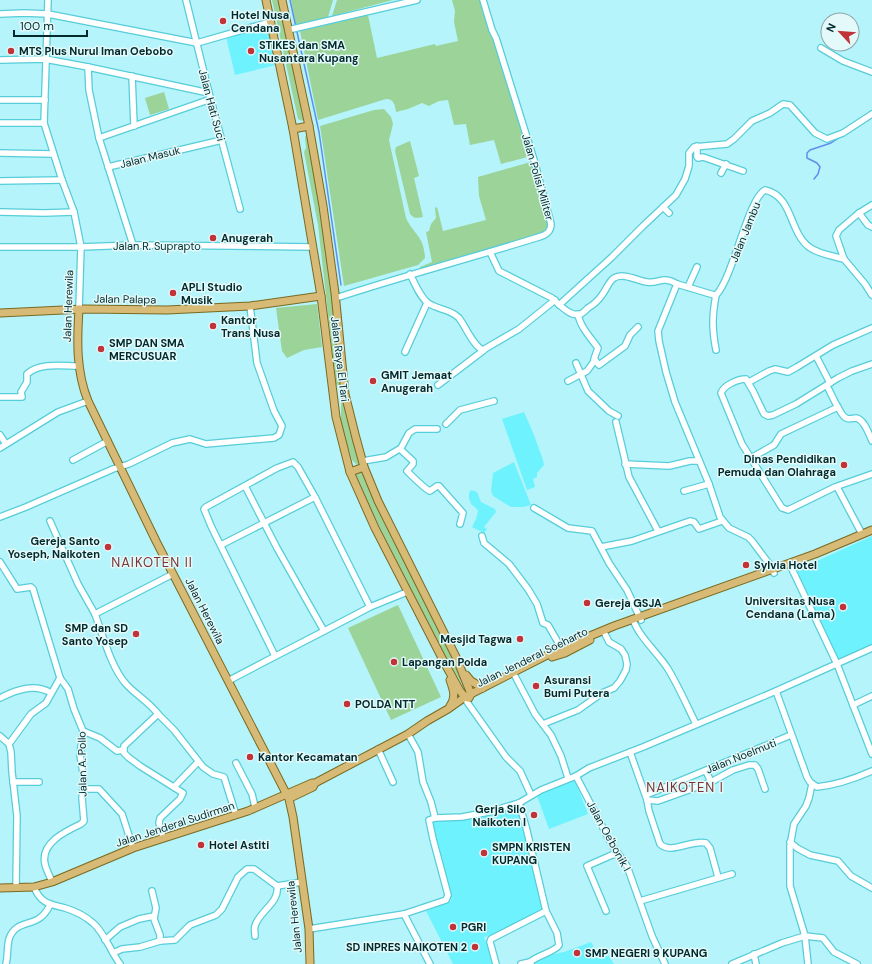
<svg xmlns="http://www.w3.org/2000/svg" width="872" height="964" font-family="'DM Sans',sans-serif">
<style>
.built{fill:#6ef3fe}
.green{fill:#9bd398}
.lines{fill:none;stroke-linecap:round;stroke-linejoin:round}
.stream{stroke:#5f8eef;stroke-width:1.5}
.minor-casing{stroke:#56cdd8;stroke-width:8}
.major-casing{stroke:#7a6a21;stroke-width:9}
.minor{stroke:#fff;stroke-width:5.5}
.major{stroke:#d6ba76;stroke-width:7}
.poi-dot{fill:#c23239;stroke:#e4f9fa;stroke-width:1.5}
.labels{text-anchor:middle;stroke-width:3;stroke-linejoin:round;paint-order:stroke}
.poi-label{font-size:11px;font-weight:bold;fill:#022a2d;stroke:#e4f9fa;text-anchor:start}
.street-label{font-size:11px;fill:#022a2d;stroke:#e4f9fa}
.quarter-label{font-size:13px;letter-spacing:1px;fill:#7b3433;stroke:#e4f9fa}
</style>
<rect width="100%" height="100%" fill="#b5f4fa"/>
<!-- built -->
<g class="built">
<polygon points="267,27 276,65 235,75 226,37"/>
<polygon points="524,412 534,435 543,460 544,465 537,473 537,477 533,479 535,487 527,490 502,419"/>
<polygon points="514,462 531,505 523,507 511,507 493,496 491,491 493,473"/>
<polygon points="471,490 477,492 481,502 495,509 496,512 484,527 487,529 484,533 472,527 476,519 478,511 476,508 471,504 469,498 469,493"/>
<polygon points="872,536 872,645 838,660 797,570"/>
<polygon points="574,778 588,814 549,829 536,793"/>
<polygon points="518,805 543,911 504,932 484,937 495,964 453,964 426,911 451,901 431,825 432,822 435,820 446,820 478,815"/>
<polygon points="591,942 601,959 608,955 614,964 535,964 535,962 549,955 564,952"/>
</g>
<!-- green -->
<g class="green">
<polygon points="272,0 280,0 304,118 302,121 298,119"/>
<polygon points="291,0 333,0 328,17 296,25"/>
<polygon points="337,0 393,0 332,16"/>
<path d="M452 0H482L531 156 501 164 494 140 470 145 466 124 454 125 448 100 439 101 429 106 422 103 408 109 396 112C395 105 394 99 386 99L318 120 300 31 368 15 377 58 435 44 436 46 458 41 454 22 455 11Z"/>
<polygon points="164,92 169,109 150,115 145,98"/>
<path d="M384 109 391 117 393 124 389 140 406 218C414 235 424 236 425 258L418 265 344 286 320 126 374 110Z"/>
<polygon points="306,136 308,136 323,211 341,383 340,386 336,384 318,225 304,152 306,148 305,137"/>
<path d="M410 141 419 176 414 178 423 217C417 218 414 219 410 214L395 151 396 147Z"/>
<polygon points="534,161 551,221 549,230 538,235 420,269 420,267 432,262 426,232 429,231 431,224 436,218 435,208 437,207 443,231 486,220 479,196 478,177"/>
<polygon points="317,304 322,347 304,350 287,358 282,351 276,308"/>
<polygon points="346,400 360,460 357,465 352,460 341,424 341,401"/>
<polygon points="361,471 364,473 466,686 464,687 442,651 366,500 356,477 356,473"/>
<polygon points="398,605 441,697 391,720 348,628"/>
</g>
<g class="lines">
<!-- stream -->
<g class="stream">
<polyline points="290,0 319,132 341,285"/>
<polyline points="814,179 818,174 820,167 817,163 807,158 807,153 810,150 831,143 840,137"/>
</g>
<!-- minor casing -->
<g class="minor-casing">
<g id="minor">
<polyline points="48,0 44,123 62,180 74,212 81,247 79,309"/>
<polyline points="186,0 209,93 240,209"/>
<polyline points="0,14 24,13 48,14 197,43 270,22"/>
<polyline points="288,30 417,0"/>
<polyline points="821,48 843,61 872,72"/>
<polyline points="0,60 45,59 88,67 209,93"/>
<polyline points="88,67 89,90 99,138 133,245"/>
<polyline points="132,76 134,126"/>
<polyline points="0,100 45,100"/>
<polyline points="0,123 44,123"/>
<polyline points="99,138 211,99"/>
<polyline points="697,146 697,157 698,158 703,157 743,171"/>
<polyline points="0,153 53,154"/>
<polyline points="108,167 222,140"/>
<polyline points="721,173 726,164"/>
<polyline points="0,181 62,180"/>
<polyline points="663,207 669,213"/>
<polyline points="0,212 44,213 74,212"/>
<polyline points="859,213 872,205"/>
<polyline points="872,227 868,225 859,213 839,230 836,236 844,259 865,284 872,295"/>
<polyline points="0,247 81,247 133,245 313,247"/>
<path d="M490 252 499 271 552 298C559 304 571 318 581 314 584 312 586 310 588 308 593 305 598 301 602 295 606 290 609 281 614 278 623 272 638 281 647 282 659 284 662 275 677 284L658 331 659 341 666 372 675 402 709 484 720 517 729 528 748 537 752 541 770 565 774 573"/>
<path d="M410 274C415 284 420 297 428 303 438 310 451 309 459 318 466 327 473 346 483 350L519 329 555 300"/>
<path d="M677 284 714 295 717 294C734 274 748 199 765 190 793 196 789 232 809 247 818 254 833 256 844 259"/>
<polyline points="688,287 697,267"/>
<path d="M716 295C712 316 712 329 716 350"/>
<path d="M336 298C403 276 471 258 539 237 546 235 551 232 551 224L534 160 496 38 492 30 483 0"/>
<polyline points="559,305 612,257 643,226 676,195 685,179 689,166 689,153 694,147 727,144 734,139 752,121 770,113 783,104 790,105 815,133 827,139 843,133 872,114"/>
<path d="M578 314C580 327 591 338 598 348L594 359 599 365 625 346 630 335 638 327"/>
<polyline points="405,352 427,303"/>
<polyline points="816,356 830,383"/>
<polyline points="576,363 588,391 609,411 618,416"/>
<path d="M872 364 852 371 838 378 796 404 773 415 768 416 764 414 753 391 746 379C738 379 724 385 721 393L742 444 782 508 788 510 835 487 872 474"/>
<polyline points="568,381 587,371 595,360"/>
<polyline points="749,382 769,371 775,369 788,372 797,367 833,345 872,328"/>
<polyline points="438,385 484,350"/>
<path d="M827 386C831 393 840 415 846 418 849 420 853 418 856 418 864 419 869 434 872 441"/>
<path d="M0 397H22L21 392 27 382V374C40 362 63 366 79 366"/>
<polyline points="616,422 629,477 658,531"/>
<polyline points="446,424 460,410 494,401"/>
<polyline points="0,435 6,444"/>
<polyline points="0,448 58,412 88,401"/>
<path d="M400 449 413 461V464L407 471C411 475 426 490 430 491L437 486H439L463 513 460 524"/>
<polyline points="751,458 774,445 781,434 838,407"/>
<polyline points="73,460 108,441"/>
<polyline points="363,461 386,457 401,448 409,433 415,429 437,429"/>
<polyline points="625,464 669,466 690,461 699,461"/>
<polyline points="245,486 277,548 324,631"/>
<polyline points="837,487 862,534"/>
<polyline points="684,491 709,484"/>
<polyline points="534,508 568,528 592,531 609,563 627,590 641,620"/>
<polyline points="0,517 26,507 113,469 129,464 172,443 190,439 206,444 274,438 279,435 282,426 274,411 257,363 250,306"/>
<polyline points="50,521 78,584 95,614"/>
<polyline points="482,536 484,543 509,564 528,589 537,604 543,623 548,625 563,651"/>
<polyline points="221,545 315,497"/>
<polyline points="601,547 632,541 690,521 694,522 699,529 722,521"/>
<path d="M0 562 17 589 31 587 33 589 60 678 68 689 74 709 83 731 80 755 84 779 82 798 84 821 81 824C66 831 40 843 45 864 46 870 50 876 52 882"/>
<polyline points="791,567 837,664 872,754"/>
<polyline points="370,607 407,592"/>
<path d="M633 619C638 636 658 653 668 669 679 687 687 706 696 724"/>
<polyline points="515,676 535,714 551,735 561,756 568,778"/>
<path d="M228 681C275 656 323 632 370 607L315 497 298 467 293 462 277 468 206 507 204 509 211 526 275 656"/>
<path d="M776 691 807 777 810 782 817 787C837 785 854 779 872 771"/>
<path d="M0 698C16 690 34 683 51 693"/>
<polyline points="467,702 506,757 520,771 531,795"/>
<polyline points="853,705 872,696"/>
<polyline points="158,714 174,730 203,767 213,774 224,777 236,815"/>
<polyline points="543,724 578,710 602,693 614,688 620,681 626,670 627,664 625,655 621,649 609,642 605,634"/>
<polyline points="83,731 100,738 117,751 123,750"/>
<polyline points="408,734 418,752 423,782 431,802 435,818"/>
<polyline points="0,736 9,744 11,752 12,772 17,816 16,887"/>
<polyline points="9,744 31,714 46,703 60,678"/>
<polyline points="378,749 393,782"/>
<path d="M630 752 647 800 649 811 660 844C671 855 692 839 706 843L710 848 718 877"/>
<polyline points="236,763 252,794 255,807"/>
<polyline points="706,771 711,782"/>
<polyline points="576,776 612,845 627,866 652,936 665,964"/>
<polyline points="13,782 39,782"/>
<polyline points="174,787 198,762"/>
<polyline points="83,789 99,789 122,814 133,848"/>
<polyline points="646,795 791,735"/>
<polyline points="647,800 658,801 711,782 733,770 749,765 755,765 758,769 765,789"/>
<path d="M163 837 159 823 160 818 180 799 183 793 140 766 128 757 124 753V746L158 714C149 702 136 695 126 684 111 667 103 636 95 614L173 574"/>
<polyline points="790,842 797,848 810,855 838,861 851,876 872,888"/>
<path d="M34 887C41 904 50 904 65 908 75 911 85 916 93 923 104 932 111 952 120 964"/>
<polyline points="152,891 156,908 154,919 160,935 160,941 175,940 190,925 216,915 222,909 238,877 247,869 254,869 277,886 302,882"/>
<polyline points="640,901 732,874"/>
<polyline points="606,911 587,866 612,855 618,854"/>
<polyline points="404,914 430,964"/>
<polyline points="309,929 404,914 446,900 448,895 433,839 429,820 435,818 462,817 489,812 519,803 541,790 576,776 589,768 643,747 776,691 872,648"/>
<path d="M255 936C255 933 254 929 255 926 259 911 280 903 277 886"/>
<polyline points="105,940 120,927 139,919 154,916"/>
<polyline points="113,953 122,949 140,947 160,941"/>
<polyline points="754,954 756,964"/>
<path d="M530 962C538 955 555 952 559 945L557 933 546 911"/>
<path d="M6 964C8 956 7 947 9 939 15 921 31 926 41 917 45 914 48 909 50 905"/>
<polyline points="496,964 490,942 491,939 546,911 526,827 519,803"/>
<polyline points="521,964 530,962 531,964"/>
<polyline points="732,964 782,943 805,936 823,938 834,952 857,964"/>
<polyline points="808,964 805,936 790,886 790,846 794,824 806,806 809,798 812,784"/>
</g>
</g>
<!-- major casing -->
<g class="major-casing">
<g id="major">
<polyline points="266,0 293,129 321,296 336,417 350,472 375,528 444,662 460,691 465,697 468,698"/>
<polyline points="282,0 309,126 323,206 335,293 345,394 356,438 364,467 378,501 456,657 471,694 469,698"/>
<polyline points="293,129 309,126"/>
<path d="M79 309C77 341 76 371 88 401L156 541 289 799 293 817 309 929 310 964"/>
<polyline points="0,313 84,309 167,310 250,306 321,296"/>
<polyline points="350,472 364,467"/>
<polyline points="552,657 565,653 590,640"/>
<polyline points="466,675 471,681 483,688"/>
<path d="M450 706C456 697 454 691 450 680"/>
<polyline points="290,798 313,787 314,785"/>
<polyline points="0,888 34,887 52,882 133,848 248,811 312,783 315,783 408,734 427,721 448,709 465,697 561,648 614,626 815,554 872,530"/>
</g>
</g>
<!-- minor -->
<use href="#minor" class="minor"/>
<!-- major -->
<use href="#major" class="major"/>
</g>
<!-- markers -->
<g class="poi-dot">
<circle cx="223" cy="21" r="4"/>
<circle cx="11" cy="51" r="4"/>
<circle cx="251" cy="51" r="4"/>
<circle cx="213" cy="238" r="4"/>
<circle cx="173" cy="293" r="4"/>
<circle cx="213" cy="326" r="4"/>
<circle cx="101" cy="349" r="4"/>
<circle cx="373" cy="381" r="4"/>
<circle cx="844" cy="465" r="4"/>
<circle cx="108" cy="547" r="4"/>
<circle cx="746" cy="565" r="4"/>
<circle cx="587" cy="603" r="4"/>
<circle cx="843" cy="607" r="4"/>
<circle cx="136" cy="634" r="4"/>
<circle cx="520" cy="639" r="4"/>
<circle cx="394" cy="662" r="4"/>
<circle cx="536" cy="686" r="4"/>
<circle cx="347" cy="704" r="4"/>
<circle cx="250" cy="757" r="4"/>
<circle cx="534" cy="815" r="4"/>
<circle cx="201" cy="845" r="4"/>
<circle cx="484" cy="853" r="4"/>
<circle cx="453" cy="927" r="4"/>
<circle cx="475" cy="947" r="4"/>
<circle cx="577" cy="953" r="4"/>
</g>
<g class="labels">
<!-- poi labels -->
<g class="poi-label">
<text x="231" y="19">Hotel Nusa<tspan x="231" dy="13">Cendana</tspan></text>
<text x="259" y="49">STIKES dan SMA<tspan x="259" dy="13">Nusantara Kupang</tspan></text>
<text x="19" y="55">MTS Plus Nurul Iman Oebobo</text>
<text x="221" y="242">Anugerah</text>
<text x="181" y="291">APLI Studio<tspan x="181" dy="13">Musik</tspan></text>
<text x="221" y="324">Kantor<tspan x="221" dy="13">Trans Nusa</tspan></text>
<text x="109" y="347">SMP DAN SMA<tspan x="109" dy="13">MERCUSUAR</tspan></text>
<text x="381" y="379">GMIT Jemaat<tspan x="381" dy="13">Anugerah</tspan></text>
<text x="836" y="463" text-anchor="end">Dinas Pendidikan<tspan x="836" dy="13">Pemuda dan Olahraga</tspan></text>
<text x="100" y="545" text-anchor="end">Gereja Santo<tspan x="100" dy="13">Yoseph, Naikoten</tspan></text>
<text x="754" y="569">Sylvia Hotel</text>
<text x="835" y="605" text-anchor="end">Universitas Nusa<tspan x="835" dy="13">Cendana (Lama)</tspan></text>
<text x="595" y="607">Gereja GSJA</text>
<text x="128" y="632" text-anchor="end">SMP dan SD<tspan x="128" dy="13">Santo Yosep</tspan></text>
<text x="512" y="643" text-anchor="end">Mesjid Tagwa</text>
<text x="402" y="666">Lapangan Polda</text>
<text x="544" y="684">Asuransi<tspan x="544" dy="13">Bumi Putera</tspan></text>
<text x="355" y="708">POLDA NTT</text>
<text x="258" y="761">Kantor Kecamatan</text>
<text x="526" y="813" text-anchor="end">Gerja Silo<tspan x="526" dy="13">Naikoten I</tspan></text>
<text x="209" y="849">Hotel Astiti</text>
<text x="492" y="851">SMPN KRISTEN<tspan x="492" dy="13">KUPANG</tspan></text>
<text x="461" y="931">PGRI</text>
<text x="467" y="951" text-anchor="end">SD INPRES NAIKOTEN 2</text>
<text x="585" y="957">SMP NEGERI 9 KUPANG</text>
</g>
<!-- street labels -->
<g class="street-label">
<text transform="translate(212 105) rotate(75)" y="4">Jalan Hati Suci</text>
<text transform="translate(150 157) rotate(-14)" y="4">Jalan Masuk</text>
<text transform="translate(538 177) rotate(74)" y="4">Jalan Polisi Militer</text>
<text transform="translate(745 232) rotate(-68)" y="4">Jalan Jambu</text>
<text x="157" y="250">Jalan R. Suprapto</text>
<text transform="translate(125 299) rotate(1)" y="4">Jalan Palapa</text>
<text transform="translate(68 306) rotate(-88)" y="4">Jalan Herewila</text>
<text transform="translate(340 359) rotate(83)" y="4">Jalan Raya El Tari</text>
<text transform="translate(205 611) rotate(63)" y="4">Jalan Herewila</text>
<text transform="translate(532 657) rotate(-26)" y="4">Jalan Jenderal Soeharto</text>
<text transform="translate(741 756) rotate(-22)" y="4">Jalan Noelmuti</text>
<text transform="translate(82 764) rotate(-91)" y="4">Jalan A. Pollo</text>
<text transform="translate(175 824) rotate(-18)" y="4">Jalan Jenderal Sudirman</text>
<text transform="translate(609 836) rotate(61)" y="4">Jalan Oe'bonik I</text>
<text transform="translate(294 917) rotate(-96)" y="4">Jalan Herewila</text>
</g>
<!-- quarter labels -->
<g class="quarter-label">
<text x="152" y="567">NAIKOTEN II</text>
<text x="685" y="792">NAIKOTEN I</text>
</g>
</g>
<!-- north arrow -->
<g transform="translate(840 32) rotate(296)"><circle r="19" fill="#e4f9fa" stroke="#8aa6a8"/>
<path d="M0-3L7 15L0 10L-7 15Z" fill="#c23239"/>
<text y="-6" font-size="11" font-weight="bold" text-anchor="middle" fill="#022a2d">N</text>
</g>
<!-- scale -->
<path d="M14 30v6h73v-6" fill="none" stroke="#022a2d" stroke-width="2"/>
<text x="20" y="30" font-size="12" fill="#022a2d" stroke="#e4f9fa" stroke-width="3" paint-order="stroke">100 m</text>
</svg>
